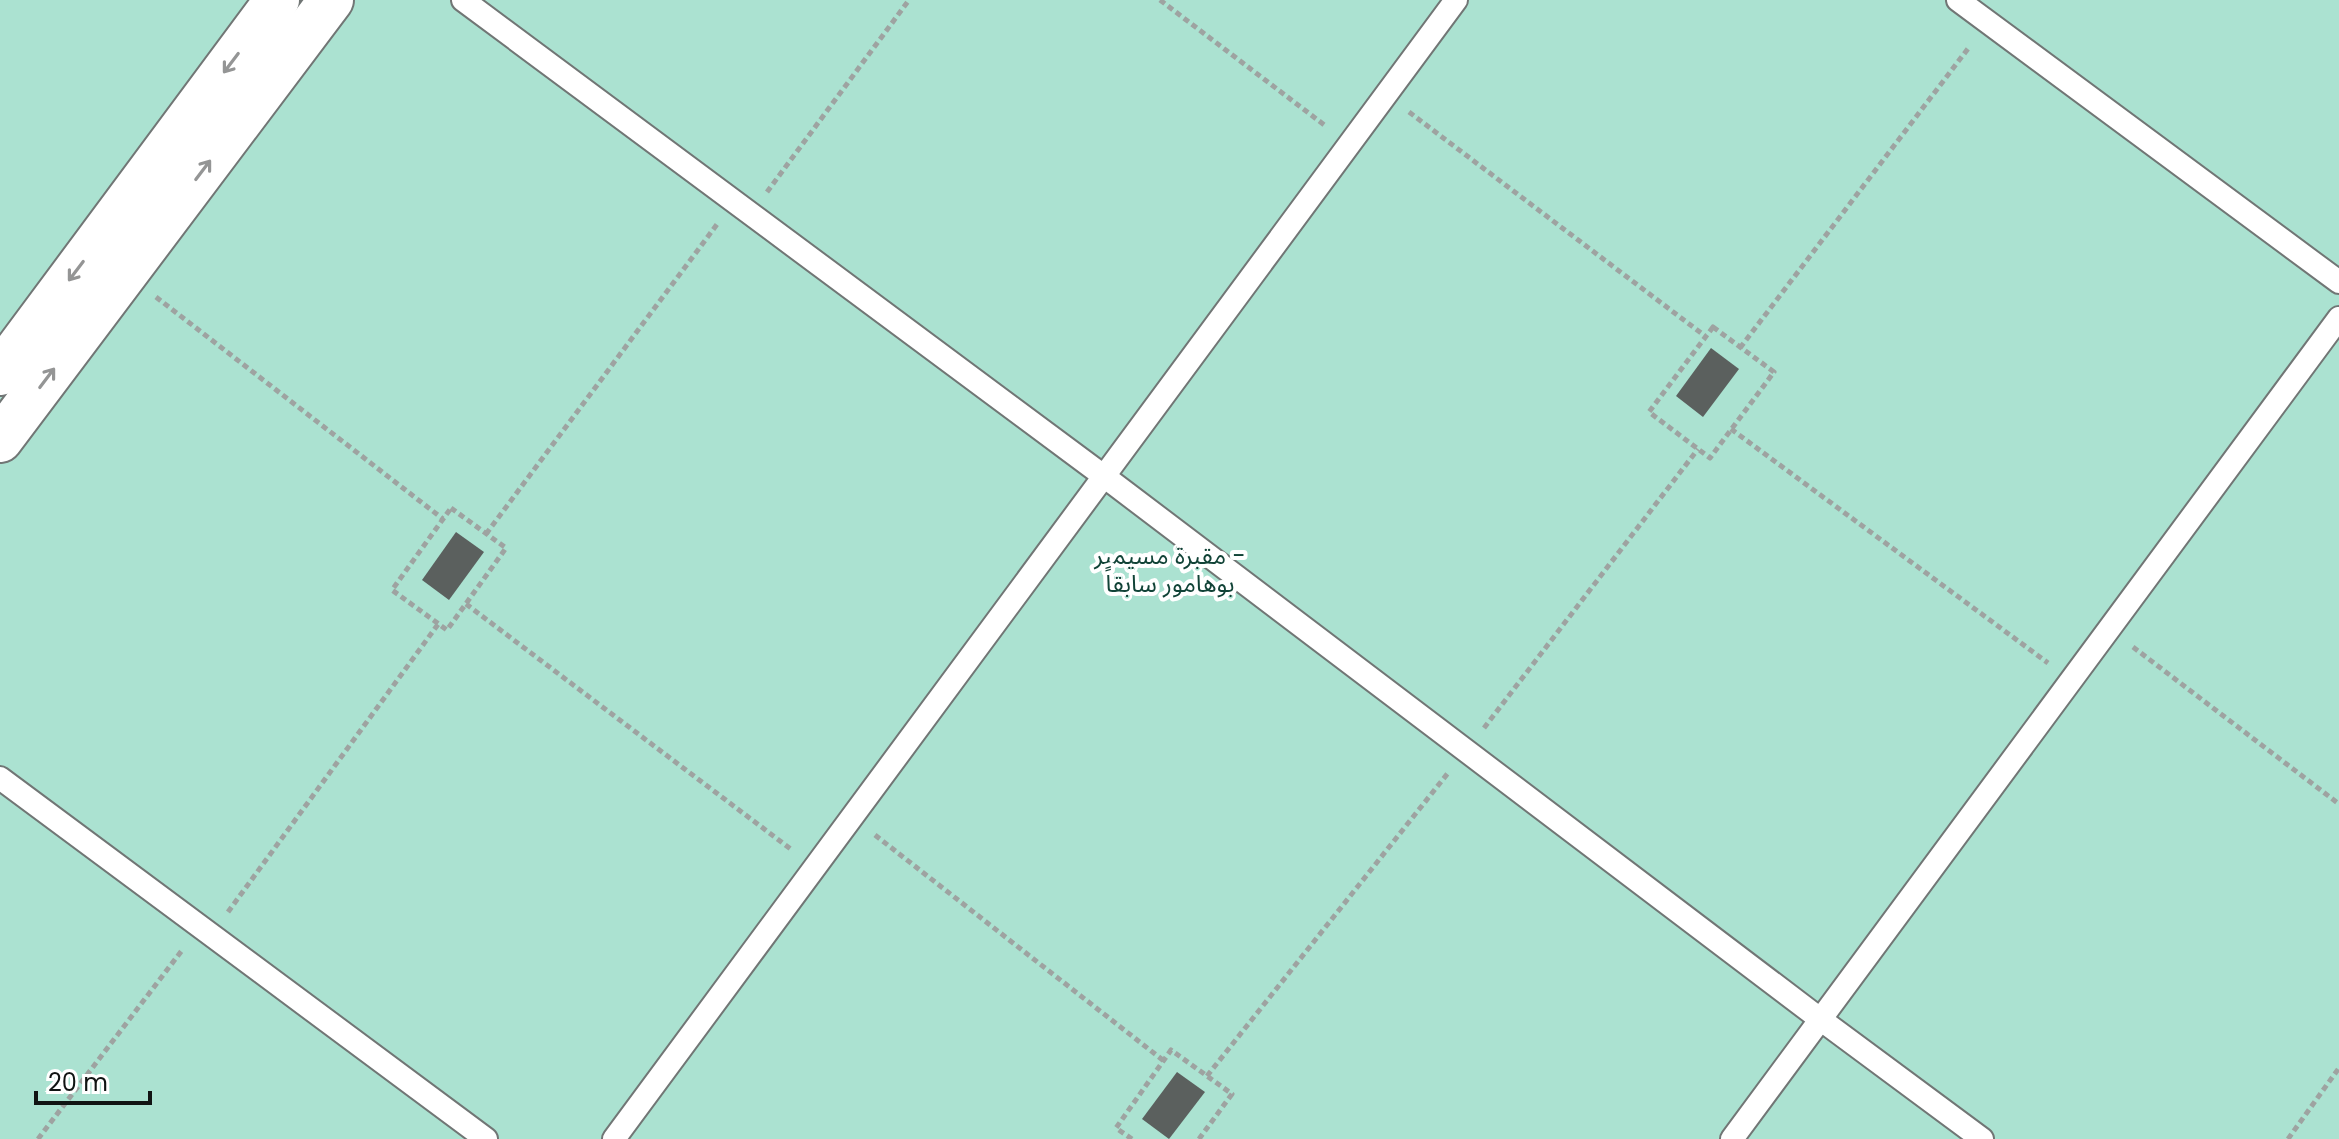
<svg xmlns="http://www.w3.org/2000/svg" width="2339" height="1139" font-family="Poppins,'Noto Sans Arabic',sans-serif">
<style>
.green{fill:#abe2d1}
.building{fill:#5b605e}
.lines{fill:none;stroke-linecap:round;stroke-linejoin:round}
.lane-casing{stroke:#717675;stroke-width:26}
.street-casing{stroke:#717675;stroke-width:48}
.path{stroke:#9ea3a1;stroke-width:5;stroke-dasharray:6 4;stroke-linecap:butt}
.lane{stroke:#fff;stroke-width:22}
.street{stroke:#fff;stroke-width:44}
.oneway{stroke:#949595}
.labels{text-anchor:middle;stroke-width:8;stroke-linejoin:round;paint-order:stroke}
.park-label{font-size:24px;fill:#114337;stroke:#fff}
</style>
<rect width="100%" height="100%" fill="#edf3f1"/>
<!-- green -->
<rect class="green" x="0" y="0" width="2339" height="1139"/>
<!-- building -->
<g class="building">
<polygon points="1711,348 1739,369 1703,417 1676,396"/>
<polygon points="456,532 484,552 449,600 422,580"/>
<polygon points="1177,1072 1205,1092 1169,1139 1142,1119"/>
</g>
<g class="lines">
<!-- lane casing -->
<g class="lane-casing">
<g id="lane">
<polyline points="463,0 1105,477 1820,1019 1982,1139"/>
<polyline points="1958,0 2339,282"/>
<polyline points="0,778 486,1139"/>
<polyline points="614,1139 1456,0"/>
<polyline points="1732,1139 2339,318"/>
</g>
</g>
<!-- street casing -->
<g class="street-casing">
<g id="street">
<polyline points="0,373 277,0"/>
<polyline points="0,440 331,0"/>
</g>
</g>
<!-- path -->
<g class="path">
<polyline points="1160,0 1327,127"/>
<polyline points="1409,112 1705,336"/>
<polyline points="767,192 909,0"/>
<polyline points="156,297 443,519"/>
<polygon points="1713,327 1774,372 1710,458 1649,412"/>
<polyline points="1740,348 1970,46"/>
<polyline points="1731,429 2048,663"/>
<polygon points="451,508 506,548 447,630 392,590"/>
<polyline points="486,534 718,223"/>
<polyline points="466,604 792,850"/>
<polyline points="2133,647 2339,804"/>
<polyline points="1484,728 1698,449"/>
<polyline points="875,835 1164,1061"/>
<polyline points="228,912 439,623"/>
<polyline points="1207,1076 1448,773"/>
<polyline points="38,1139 183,949"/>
<polyline points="1132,1139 1116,1128 1171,1050 1232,1094 1199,1139"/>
<polyline points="2288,1139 2339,1068"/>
</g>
<!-- lane -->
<use href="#lane" class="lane"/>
<!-- street -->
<use href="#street" class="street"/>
</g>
<!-- one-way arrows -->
<defs><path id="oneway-shaft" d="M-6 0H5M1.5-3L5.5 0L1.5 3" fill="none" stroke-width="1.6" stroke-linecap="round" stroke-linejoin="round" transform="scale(2)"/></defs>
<g class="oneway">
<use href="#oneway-shaft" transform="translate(231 63) rotate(127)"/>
<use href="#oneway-shaft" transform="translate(203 170) rotate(-53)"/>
<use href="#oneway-shaft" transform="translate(76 271) rotate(127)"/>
<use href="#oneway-shaft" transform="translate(47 378) rotate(-53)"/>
</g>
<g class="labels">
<!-- park labels -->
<g class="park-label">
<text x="1170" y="564">مقبرة مسيمير -<tspan x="1170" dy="28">بوهامور سابقاً</tspan></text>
</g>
</g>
<!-- scale -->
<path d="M36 1091v12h114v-12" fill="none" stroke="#111413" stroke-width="4"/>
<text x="48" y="1091" font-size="24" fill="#111413" stroke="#ffffff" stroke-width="6" paint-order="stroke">20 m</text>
</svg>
